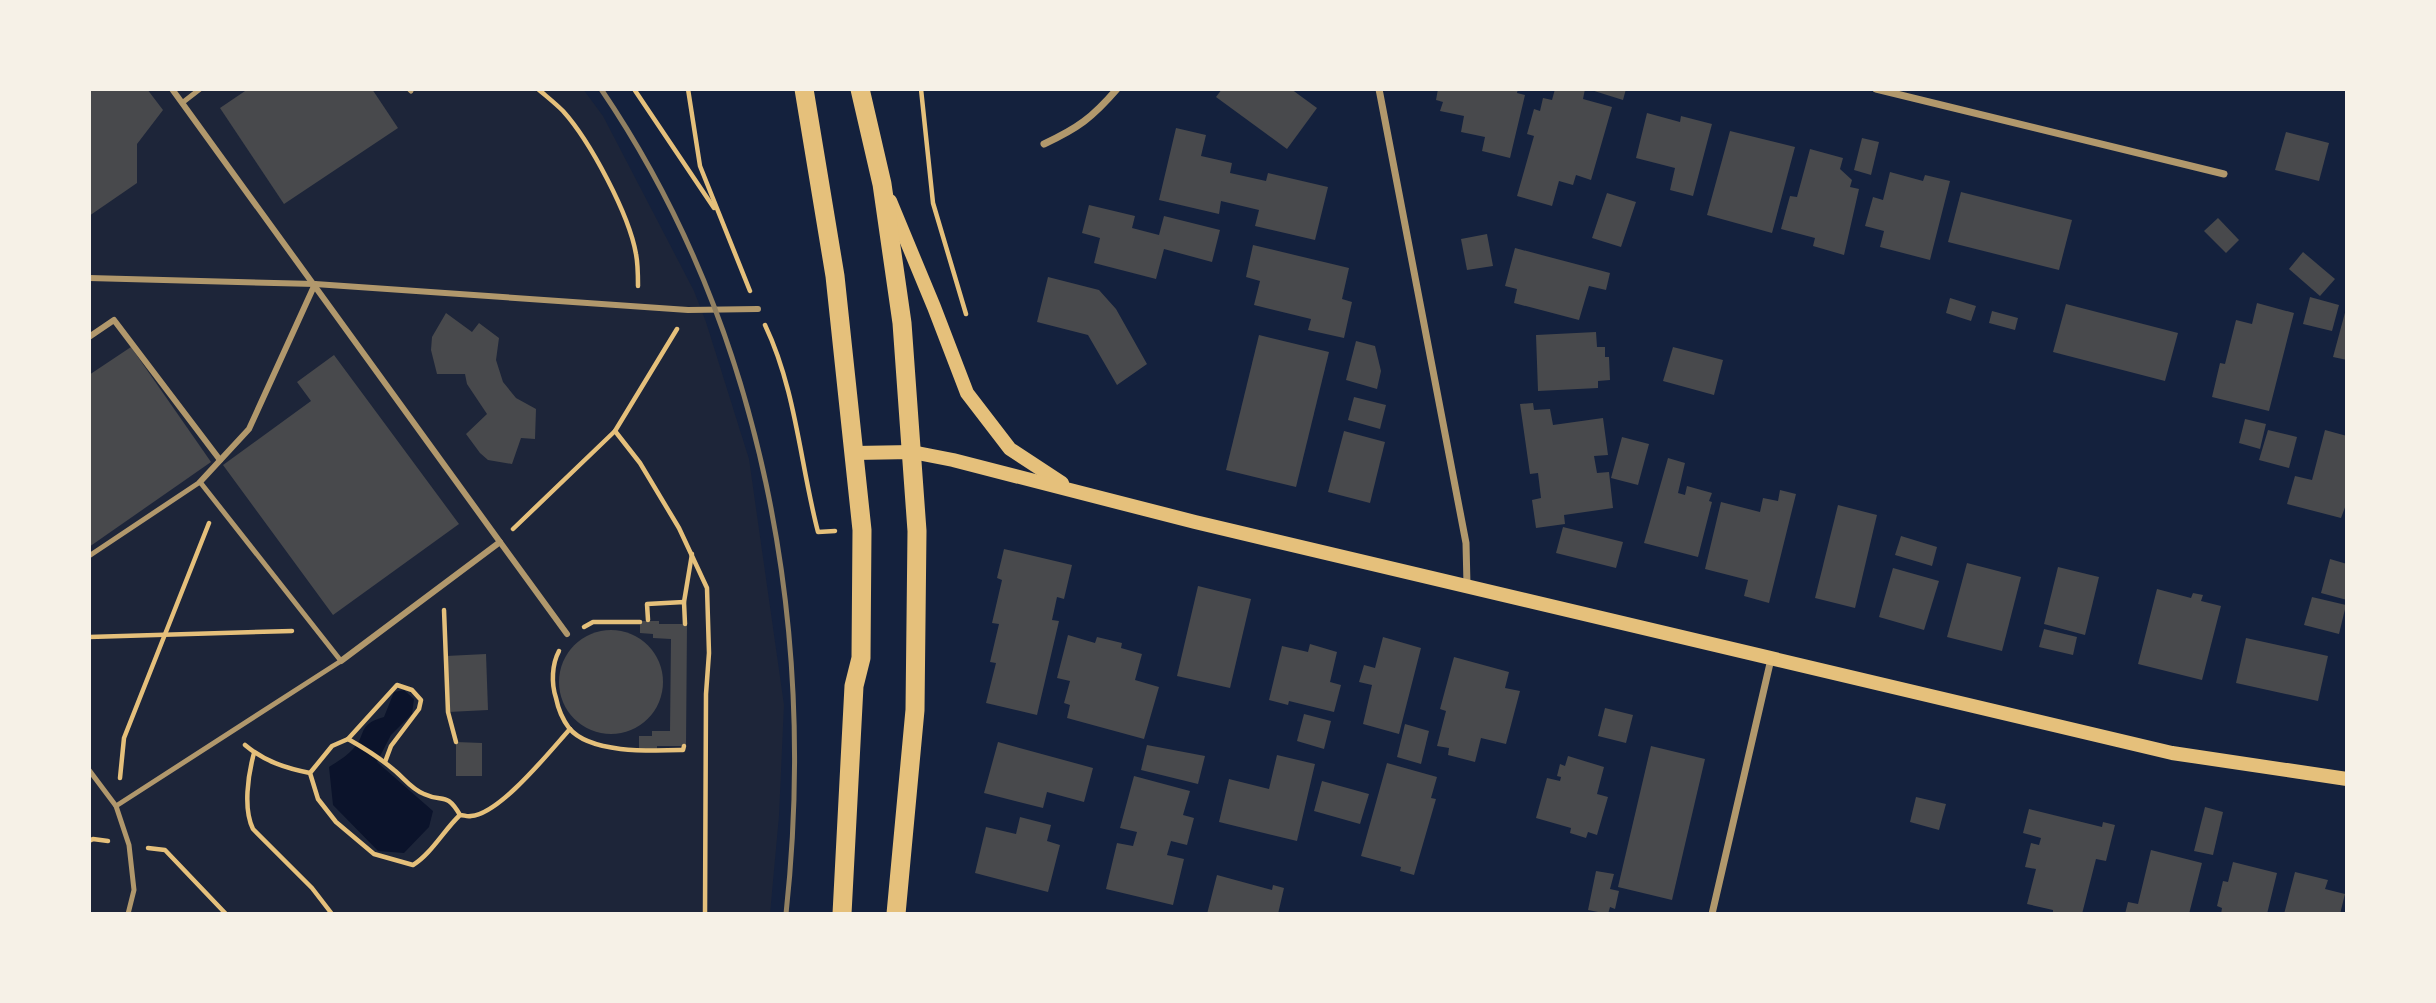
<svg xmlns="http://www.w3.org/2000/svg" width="2436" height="1003" font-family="'Space Grotesk',sans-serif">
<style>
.green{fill:#1d2539}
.water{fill:#0b132b}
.building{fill:#48494c}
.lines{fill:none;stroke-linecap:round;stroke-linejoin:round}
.path{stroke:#e5c07b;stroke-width:4.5}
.service{stroke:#b1986c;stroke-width:5}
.pedestrian{stroke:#b1986c;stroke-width:6}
.minor{stroke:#b1986c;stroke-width:7}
.secondary{stroke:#e5c07b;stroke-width:14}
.trunk{stroke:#e5c07b;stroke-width:19}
.rail{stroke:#918062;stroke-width:5}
</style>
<rect width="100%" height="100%" fill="#14213d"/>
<!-- green -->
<polygon class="green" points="89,89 583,89 603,116 694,291 706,322 749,459 784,705 779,816 770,914 89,914"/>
<!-- water -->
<path class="water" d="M404 690 414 699 412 714 391 735 377 762 433 811 429 827 404 853 378 851 333 805 329 767C337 762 347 756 353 749 368 733 356 725 384 717L394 692Z"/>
<!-- building -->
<g class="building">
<polygon points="89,89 147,89 163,110 137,144 137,183 89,216"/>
<polygon points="248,89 372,89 398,128 284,204 220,108"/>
<polygon points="1222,89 1291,89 1317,108 1287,149 1216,97"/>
<polygon points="1438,89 1518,89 1517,93 1525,95 1510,158 1482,151 1485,137 1461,132 1464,116 1440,111 1443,102 1436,100"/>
<polygon points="1555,89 1585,89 1583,99 1612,107 1591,180 1576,175 1573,185 1559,181 1552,206 1517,196 1534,136 1527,134 1534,109 1540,111 1543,98 1552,100"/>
<polygon points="1588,89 1626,89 1623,100"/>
<polygon points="1647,113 1680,122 1681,116 1712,124 1693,196 1670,190 1675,168 1636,158"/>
<polygon points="1176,128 1206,135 1201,156 1232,163 1230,173 1266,181 1268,173 1328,187 1315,240 1255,226 1259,210 1221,201 1219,214 1159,200"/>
<polygon points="1730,131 1795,147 1772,233 1707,215"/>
<polygon points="2286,132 2329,143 2319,181 2275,170"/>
<polygon points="1862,138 1879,142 1871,175 1854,170"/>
<polygon points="1810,149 1843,158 1840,169 1852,180 1850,187 1859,189 1844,255 1813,246 1815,238 1781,229 1790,196 1797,197"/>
<polygon points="1890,172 1923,181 1925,175 1950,181 1930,260 1880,247 1884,231 1865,226 1873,197 1883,200"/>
<polygon points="1961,192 2072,220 2059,270 1948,242"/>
<polygon points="1607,193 1636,202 1621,247 1592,238"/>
<polygon points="1089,205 1135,216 1132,228 1159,235 1164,216 1220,230 1212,262 1164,249 1156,279 1094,263 1100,238 1082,233"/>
<polygon points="2218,218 2239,240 2226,253 2204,231"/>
<polygon points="1487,234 1493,266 1467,270 1461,239"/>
<polygon points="1253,245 1349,268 1342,299 1352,302 1344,338 1308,330 1311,319 1254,305 1260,281 1246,277"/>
<polygon points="1515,248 1610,273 1606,290 1589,286 1579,320 1514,303 1517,289 1505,286"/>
<polygon points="2303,252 2335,279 2320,296 2289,269"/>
<polygon points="1048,277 1099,290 1116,309 1147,364 1117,385 1088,335 1037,322"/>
<polygon points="2310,297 2339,305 2332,331 2303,324"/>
<polygon points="1950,298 1976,306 1971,321 1946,313"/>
<polygon points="2257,303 2294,313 2269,411 2212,397 2220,363 2225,364 2236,320 2252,324"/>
<polygon points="2066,304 2178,333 2165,381 2053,352"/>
<polygon points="2346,309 2347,309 2347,360 2333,357"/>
<polygon points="1992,311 2018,318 2015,330 1989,323"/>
<polygon points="446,313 472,332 479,323 499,338 496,360 503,382 516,398 536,409 535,439 521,438 512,464 488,460 480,453 466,434 487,414 467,384 465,374 437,374 431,350 432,337"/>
<polygon points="1596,332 1597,347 1605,347 1605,357 1609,357 1610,380 1598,381 1598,388 1538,391 1536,335"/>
<polygon points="1259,335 1329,352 1296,487 1226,470"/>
<polygon points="1356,341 1375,346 1381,371 1377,389 1346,380"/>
<polygon points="131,347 211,462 89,547 89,375"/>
<polygon points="1673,347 1723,360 1714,395 1663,381"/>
<polygon points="334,355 459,524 333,615 223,465 311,401 297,382"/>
<polygon points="1354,397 1386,405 1380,429 1348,420"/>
<polygon points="1533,403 1534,410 1550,409 1553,425 1603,418 1608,455 1594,456 1597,473 1609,472 1613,508 1564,515 1565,524 1536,528 1532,500 1541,498 1538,473 1530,474 1520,404"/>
<polygon points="2245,419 2266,424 2260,449 2239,443"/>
<polygon points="2268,430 2297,437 2289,468 2259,460"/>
<polygon points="2325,430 2347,436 2347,502 2341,518 2287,504 2295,476 2312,480"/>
<polygon points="1344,431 1385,442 1370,503 1328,492"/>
<polygon points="1622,437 1649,444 1638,485 1611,478"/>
<polygon points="1668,458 1685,463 1678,493 1685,495 1687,486 1712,493 1709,501 1712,502 1698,557 1644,543"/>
<polygon points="1780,490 1796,494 1769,603 1744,596 1748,580 1705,569 1721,502 1760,512 1763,498 1778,501"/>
<polygon points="1838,505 1877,515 1855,608 1815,598"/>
<polygon points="1563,527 1623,542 1616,568 1556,553"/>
<polygon points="1901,536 1937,547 1932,566 1895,555"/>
<polygon points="1004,549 1072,565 1064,599 1057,597 1052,620 1059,621 1037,715 986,703 996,663 990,662 999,624 992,623 1002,580 997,578"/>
<polygon points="2330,559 2347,564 2347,600 2321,593"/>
<polygon points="1967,563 2021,577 2002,651 1947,637"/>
<polygon points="2058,567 2099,577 2085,635 2044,624"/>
<polygon points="1893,568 1939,581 1924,630 1879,617"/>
<polygon points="1198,586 1251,599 1230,688 1177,676"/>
<polygon points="2157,589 2191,598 2193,593 2203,595 2201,601 2221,606 2202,680 2138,664"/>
<polygon points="2312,597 2346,605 2339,634 2304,625"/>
<polygon points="640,621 659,621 659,624 687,624 686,746 657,746 657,749 639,749 639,736 652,736 652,731 670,731 671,639 653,638 653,634 640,633"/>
<polygon points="2044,629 2077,637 2073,655 2039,647"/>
<circle cx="611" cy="682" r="52"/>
<polygon points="1068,635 1095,643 1097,637 1122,643 1121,648 1142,654 1135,680 1159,687 1144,739 1067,718 1070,705 1064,703 1070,681 1057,678"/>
<polygon points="1383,637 1421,648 1399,734 1363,724 1372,685 1359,682 1364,665 1375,668"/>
<polygon points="2246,638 2328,656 2318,701 2236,683"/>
<polygon points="1310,644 1337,652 1330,682 1341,685 1334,712 1289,701 1288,705 1269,700 1282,646 1308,652"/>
<polygon points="486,654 488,710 448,712 446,656"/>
<polygon points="1454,657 1509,672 1505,688 1520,691 1506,744 1481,738 1475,762 1448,755 1449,748 1437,746 1446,711 1440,709"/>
<polygon points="1605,708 1633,715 1626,743 1598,736"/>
<polygon points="1304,714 1331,721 1324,749 1297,741"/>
<polygon points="1405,724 1429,731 1421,764 1397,757"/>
<polygon points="456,742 482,743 482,776 456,776"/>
<polygon points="998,742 1093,768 1084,802 1047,792 1043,808 984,793"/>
<polygon points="1147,745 1205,756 1198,784 1141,770"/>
<polygon points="1651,746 1705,759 1672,900 1618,887"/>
<polygon points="1277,755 1315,764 1297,841 1219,822 1229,779 1269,789"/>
<polygon points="1568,756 1604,767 1597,794 1608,797 1597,835 1588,832 1586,838 1570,833 1571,828 1536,818 1547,778 1560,781 1561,777 1557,776 1560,764 1565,766"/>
<polygon points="1387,763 1437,777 1431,798 1436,799 1414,875 1400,871 1401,867 1361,856"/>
<polygon points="1134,776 1190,791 1183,815 1194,818 1187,845 1171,841 1167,855 1184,859 1173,905 1106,889 1117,843 1133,846 1137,832 1120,828"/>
<polygon points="1322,781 1369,794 1360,824 1314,811"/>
<polygon points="1916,797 1946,804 1939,830 1910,822"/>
<polygon points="2205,807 2223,812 2213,855 2194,851"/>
<polygon points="2029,809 2102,827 2103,822 2115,825 2106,861 2096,859 2082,914 2053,914 2053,910 2027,904 2036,869 2025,867 2031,843 2039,845 2041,838 2023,833"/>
<polygon points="1020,817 1051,825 1047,841 1060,845 1048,892 975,873 986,827 1016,834"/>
<polygon points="2151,850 2202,863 2189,914 2125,914 2128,902 2138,904"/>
<polygon points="2233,862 2277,873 2267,914 2221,914 2222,908 2217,906 2223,881 2228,882"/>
<polygon points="1596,871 1614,874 1610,889 1619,891 1615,909 1610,907 1608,914 1588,910"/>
<polygon points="2295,872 2328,880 2325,889 2345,894 2340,914 2284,914"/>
<polygon points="1217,875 1272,890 1273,885 1284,888 1278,914 1207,914"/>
</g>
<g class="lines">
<!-- path -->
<g class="path">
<path d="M538 89C546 96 555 103 563 111 590 141 629 214 636 254 638 264 638 275 638 286"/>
<polyline points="634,89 714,208"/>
<polyline points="688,89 700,166 750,291"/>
<polyline points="921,89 933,203 966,314"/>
<path d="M765 325C796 390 800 463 818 532L835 531"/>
<polyline points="615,431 640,463 679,528 707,588 709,653 706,694 705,914"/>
<polyline points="513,529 615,431 677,329"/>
<polyline points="684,602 692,554"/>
<polyline points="444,610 448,712 456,742"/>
<polyline points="648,620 647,604 684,602 685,624"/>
<polyline points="584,627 593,622 640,622"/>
<polyline points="89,637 292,631"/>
<path d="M559 651C552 664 551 683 556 698 558 708 563 720 569 728 590 754 653 751 683 750L684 746"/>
<polyline points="348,739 397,685 412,690 421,700 419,709 391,746 385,762"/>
<path d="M245 745C264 761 285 768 310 773"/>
<path d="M254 753C248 775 243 809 253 829L312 888 332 914"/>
<polyline points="120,778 124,738 209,523"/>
<path d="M460 815C444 830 431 854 413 865L374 854 336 822 318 799 310 773 332 746 348 739C364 748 380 758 394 770 404 778 411 789 424 794 443 803 446 791 460 815 464 815 467 817 471 816 500 814 550 751 570 729"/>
<polyline points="89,841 93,839 108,841"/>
<polyline points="148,848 165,850 226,914"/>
</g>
<!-- service -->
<g class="service">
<polyline points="409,89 411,91"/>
<polyline points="182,103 200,89"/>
<polyline points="89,556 200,482 341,661 116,806"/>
<polyline points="89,770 116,806 129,845 134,890 128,914"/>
</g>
<!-- pedestrian -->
<g class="pedestrian">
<polyline points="172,89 500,542 341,661"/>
<polyline points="89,278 315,284 688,310 758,309"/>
<polyline points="89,337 114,320 220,460"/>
<polyline points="200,482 249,429 315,284"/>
<polyline points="500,542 567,634"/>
</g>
<!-- minor -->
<g class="minor">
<polyline points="1379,89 1466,543 1467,585"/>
<polyline points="1876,89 2224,174"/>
<path d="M1044 144C1078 128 1092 118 1117 89"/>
<polyline points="1712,914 1771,659"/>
</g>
<!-- secondary -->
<g class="secondary">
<polyline points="890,201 934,307 967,393 1010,449 1062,483"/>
<polyline points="855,453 912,452 953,460 1195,522 2172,753 2347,779"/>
</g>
<!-- trunk -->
<g class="trunk">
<polyline points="804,89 835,276 862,530 861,658 854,686 842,914"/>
<polyline points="860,89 882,184 902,323 917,531 915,710 896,914"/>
</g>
<!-- rail -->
<path class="rail" d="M601 89C764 329 817 629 786 914"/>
</g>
<!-- border -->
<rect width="2436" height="1003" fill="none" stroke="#f6f1e7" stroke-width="182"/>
</svg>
